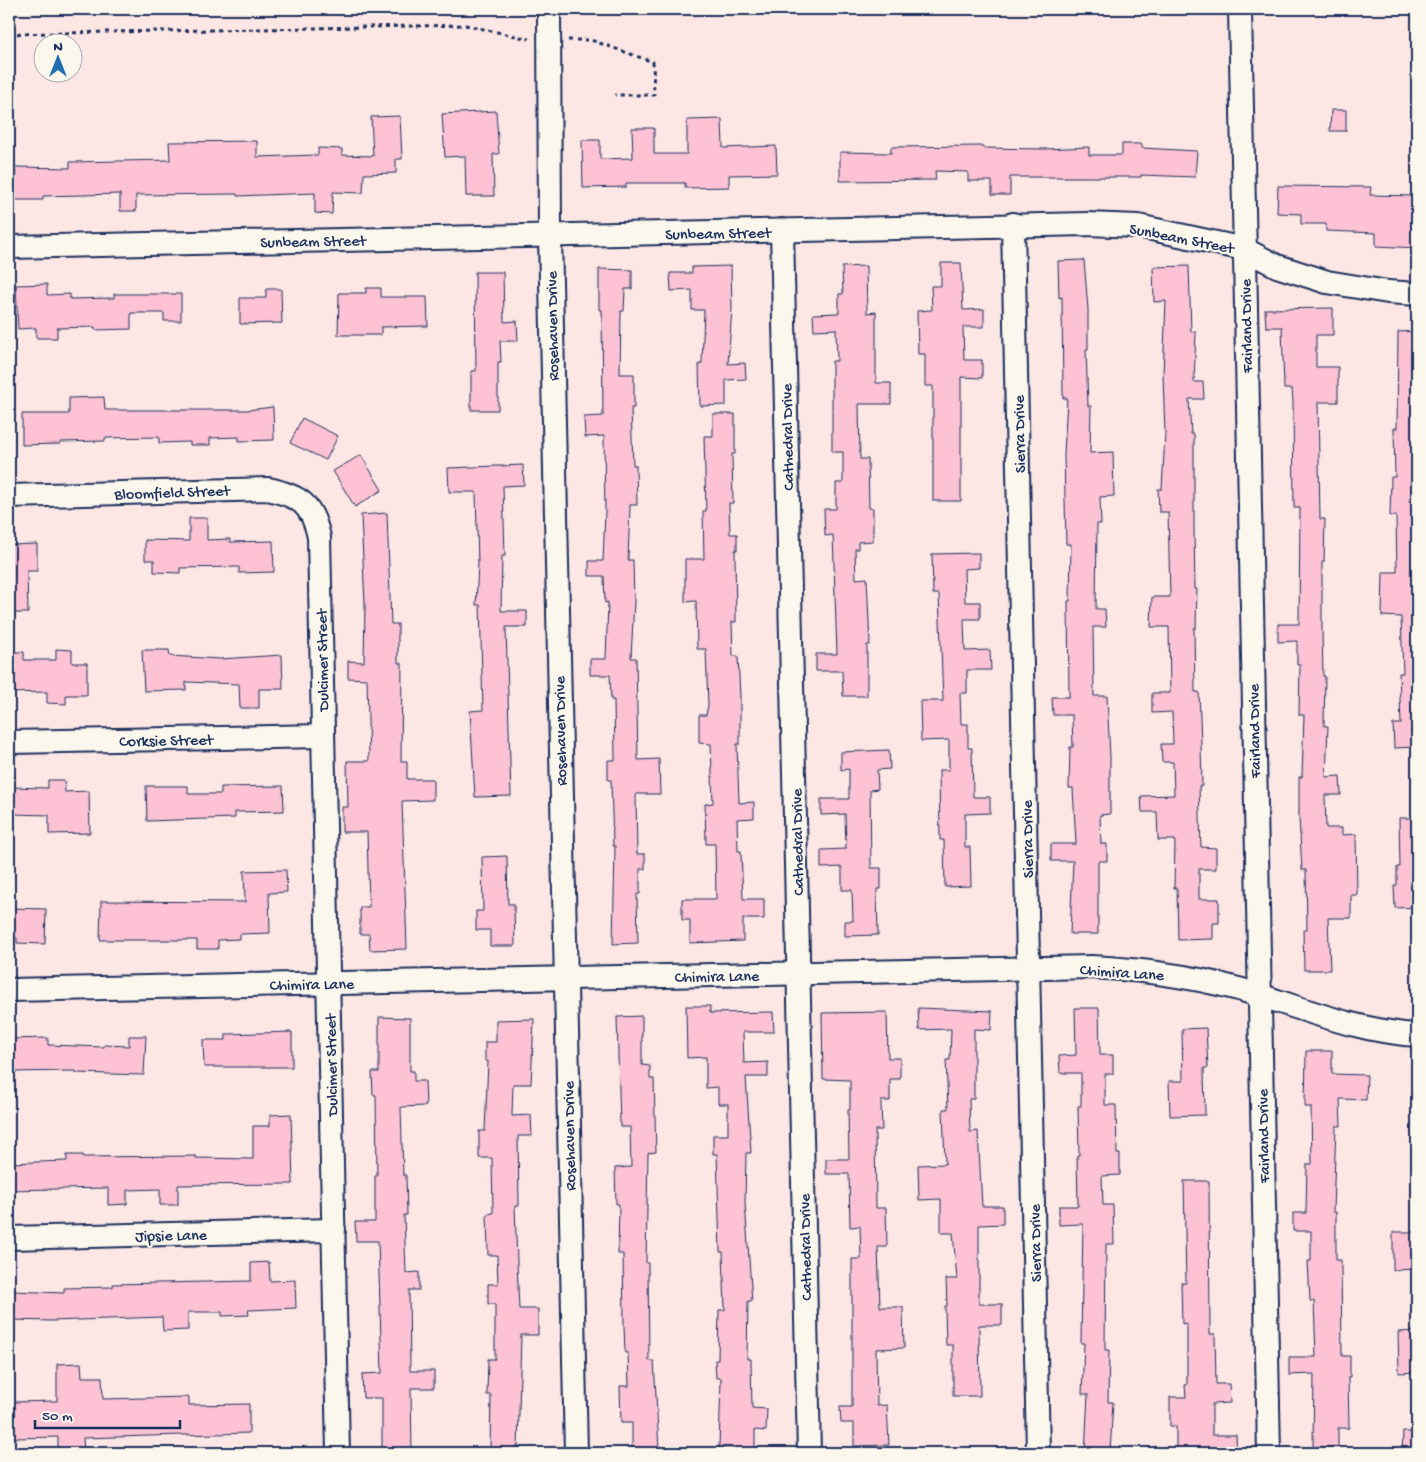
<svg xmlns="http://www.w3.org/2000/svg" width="1426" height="1462" font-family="'Gochi Hand',sans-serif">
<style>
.building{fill:#fdc2d3;stroke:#1b2f5e}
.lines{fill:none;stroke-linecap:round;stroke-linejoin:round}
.minor-casing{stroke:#1b2f5e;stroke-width:26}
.path{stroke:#1b2f5e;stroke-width:3;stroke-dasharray:4 4;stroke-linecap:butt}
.minor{stroke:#fbf7ec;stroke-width:22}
.labels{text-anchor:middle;stroke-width:4.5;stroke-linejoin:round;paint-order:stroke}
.street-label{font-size:16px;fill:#1b2f5e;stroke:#fbf7ec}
</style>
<rect width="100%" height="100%" fill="#fce7e4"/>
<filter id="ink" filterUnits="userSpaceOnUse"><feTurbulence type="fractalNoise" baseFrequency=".02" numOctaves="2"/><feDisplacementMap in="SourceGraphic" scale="10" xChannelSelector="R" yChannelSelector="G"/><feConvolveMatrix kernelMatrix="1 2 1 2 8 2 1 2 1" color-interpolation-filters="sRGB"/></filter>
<g filter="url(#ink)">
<!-- building -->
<g class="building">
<polygon points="1331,110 1346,110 1346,131 1330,131"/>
<polygon points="496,111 499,154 493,154 494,196 466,196 465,156 445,157 442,114"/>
<polygon points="400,116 402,159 396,159 396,173 364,174 363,193 333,192 332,214 315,213 315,193 237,196 237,194 136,195 136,211 120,211 120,194 43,196 43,200 14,200 15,167 70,168 70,162 170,160 169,142 257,141 257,157 318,155 318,148 342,149 342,155 373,156 371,117"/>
<polygon points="722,119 723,148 776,146 777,174 729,175 729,187 685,188 685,183 626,183 626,187 583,188 582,140 600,140 600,159 633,158 632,128 654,128 654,154 687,154 687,120"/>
<polygon points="1122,144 1142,144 1142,148 1197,151 1195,177 1141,175 1141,177 1010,177 1010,195 992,195 992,181 968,181 968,172 935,171 936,180 840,181 840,152 891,153 891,147 983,146 983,148 1044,149 1089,147 1089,155 1122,155"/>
<polygon points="1278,186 1371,187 1370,195 1417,196 1417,248 1376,246 1376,233 1326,231 1326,224 1301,224 1301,214 1277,213"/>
<polygon points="1084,260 1088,309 1088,349 1086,349 1088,406 1091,406 1090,453 1113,452 1114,496 1100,497 1101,524 1097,524 1096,609 1105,609 1106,627 1093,627 1094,696 1107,696 1110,757 1110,814 1100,815 1101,844 1107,844 1107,861 1098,861 1098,934 1070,934 1073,861 1051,861 1051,844 1076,844 1073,788 1069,788 1070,747 1073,747 1072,715 1053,715 1052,697 1069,697 1068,601 1070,601 1071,544 1066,544 1064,454 1067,398 1063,398 1062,297 1059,298 1058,261"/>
<polygon points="941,263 961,263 963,310 984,309 984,327 963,327 964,360 982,360 982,378 961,377 961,501 933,501 933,386 925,386 925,354 918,354 917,311 932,310 931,286 941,286"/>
<polygon points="731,266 732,309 728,364 745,363 746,379 726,380 726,405 700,406 699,364 702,364 704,310 692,310 692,290 671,291 670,273 692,273 692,267"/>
<polygon points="866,266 867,313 876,312 876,383 891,383 891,404 859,404 860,459 868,459 869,508 873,508 873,541 858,542 858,549 855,549 856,579 867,578 870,645 867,645 867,696 843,696 842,671 816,671 816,654 837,654 833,535 825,536 824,509 836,509 836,483 843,483 843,452 832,452 832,361 837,361 836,329 814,330 813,314 839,313 839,294 843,294 842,267"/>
<polygon points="1189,266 1191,332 1196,332 1194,382 1203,382 1204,399 1189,399 1191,434 1194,434 1194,527 1195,589 1197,589 1196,628 1194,628 1195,692 1199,692 1201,743 1202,786 1199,786 1201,847 1216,848 1216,869 1199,869 1199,899 1219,899 1219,923 1213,923 1213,939 1178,940 1177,888 1174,888 1175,840 1158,840 1157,812 1142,812 1141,796 1174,795 1173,762 1162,762 1161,744 1173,744 1172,712 1152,713 1152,693 1170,693 1169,627 1151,627 1152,597 1170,597 1168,512 1159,512 1158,489 1162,489 1165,434 1163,375 1166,301 1154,302 1153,267"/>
<polygon points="599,269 632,270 632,289 625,289 624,311 621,311 620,374 634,374 634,408 631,408 633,465 636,465 637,505 630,505 628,560 633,560 634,602 631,658 636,658 638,760 659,759 660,794 636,794 637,854 645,854 645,869 640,869 640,894 637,894 638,943 613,944 615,846 613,846 611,780 608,780 608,760 615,760 614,700 611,700 610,675 590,675 590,659 606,659 608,602 605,603 604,576 589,576 589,561 603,561 605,512 604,436 585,437 584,417 603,416 602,310 599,310"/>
<polygon points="475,272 503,272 504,322 517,321 518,341 500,341 501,362 498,362 498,410 471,410 471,371 476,371"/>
<polygon points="47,284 47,295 70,294 70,299 114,298 114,294 181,294 181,321 164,321 164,313 131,313 131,329 95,330 95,327 57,328 57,338 36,338 36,328 18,329 16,285"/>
<polygon points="366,288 381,288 381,297 427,297 428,326 381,327 381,335 338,335 339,293 366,293"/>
<polygon points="266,289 281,289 282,323 240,324 240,298 266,298"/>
<polygon points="1333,308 1333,335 1316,335 1316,367 1338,367 1338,402 1318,402 1320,519 1325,519 1324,562 1322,562 1322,627 1323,676 1325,676 1324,726 1328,726 1326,777 1340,776 1341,795 1325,795 1326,828 1342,828 1342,835 1356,834 1357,895 1351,895 1351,918 1328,918 1330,970 1304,970 1303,930 1307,930 1306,870 1302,870 1299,817 1299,777 1302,777 1304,715 1299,715 1300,665 1297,665 1297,641 1278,642 1278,624 1299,624 1300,508 1294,508 1293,402 1292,389 1284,389 1282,327 1266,327 1265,309"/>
<polygon points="1417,331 1417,747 1394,748 1393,724 1401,724 1399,673 1403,673 1401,617 1382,616 1383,572 1397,572 1396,516 1390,516 1391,477 1395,477 1394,428 1397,428 1398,332"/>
<polygon points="104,397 105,410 247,410 273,407 274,440 239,441 239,437 210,438 210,445 190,445 190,442 159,443 159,437 105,438 105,441 60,442 60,444 22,445 22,414 69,414 69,398"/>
<polygon points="713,414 735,414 735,454 732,454 733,503 729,503 730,534 737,534 737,550 735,550 736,622 732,622 733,656 738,656 740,697 740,744 737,744 739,803 754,802 754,818 737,819 738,851 741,851 743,899 764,899 764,919 743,919 743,941 690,943 690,920 682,920 682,899 716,899 715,844 706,844 705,804 713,803 711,744 699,743 699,715 706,715 708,705 706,649 697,649 696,601 685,602 685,559 704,559 703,511 706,511 704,436 713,436"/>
<polygon points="302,418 338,436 326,460 290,443"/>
<polygon points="361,455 382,490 355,507 333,471"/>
<polygon points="523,465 524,485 503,486 505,556 502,556 501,611 527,611 527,627 506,627 511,796 475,797 470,711 483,710 480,605 476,605 478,564 476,492 449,492 448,468"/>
<polygon points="387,513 391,624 398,624 398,663 402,663 401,761 407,761 407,779 433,779 433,800 402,801 407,949 370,950 369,934 360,934 360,907 369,907 367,832 342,832 342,807 348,807 347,761 369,761 367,679 348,678 348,661 364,662 365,605 361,515"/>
<polygon points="189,518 207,518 207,540 230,539 230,542 273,541 274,572 239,573 239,567 180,568 180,573 154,572 154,560 145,560 145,540 189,541"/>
<polygon points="37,544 37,571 27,571 28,613 9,613 9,545"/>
<polygon points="979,553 979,568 964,569 965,602 980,602 980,619 964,619 965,651 990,650 991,670 967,670 967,693 960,693 961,724 968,724 968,748 972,748 973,797 990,797 990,813 965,814 965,847 970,847 971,886 945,887 944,840 940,840 939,770 949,770 949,740 921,741 920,701 943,701 939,594 933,594 932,554"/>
<polygon points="56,649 72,650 72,663 87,663 87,695 66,695 66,704 47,703 47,692 9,693 9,652 24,652 24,660 56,660"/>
<polygon points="142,650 169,650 170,656 220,659 282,655 283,689 259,689 259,708 240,708 239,684 186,682 186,690 144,691"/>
<polygon points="889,750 890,769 877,770 878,789 870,790 871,868 881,868 881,889 877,889 878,935 845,936 845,921 853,921 852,890 842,890 842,867 821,868 821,850 846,849 845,814 821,815 821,799 849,799 849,769 841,770 841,752"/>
<polygon points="48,780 64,780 65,792 89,791 90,833 49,834 49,815 9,814 9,787 48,788"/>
<polygon points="146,786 188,786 188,794 221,794 221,787 283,786 284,811 235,812 235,818 147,821"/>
<polygon points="1399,818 1417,818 1417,907 1395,908 1394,886 1397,885 1397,867 1400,867"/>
<polygon points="507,856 508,904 514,904 515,946 490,946 490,930 476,930 476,911 483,911 482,857"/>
<polygon points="286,870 287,892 269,893 270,933 240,934 240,939 218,940 218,949 197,949 197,940 100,940 101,901 245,902 244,871"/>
<polygon points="9,908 46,909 45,944 17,943 17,938 9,938"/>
<polygon points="686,1006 710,1006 710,1013 773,1012 774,1032 743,1032 744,1063 768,1062 768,1077 746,1077 751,1153 746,1153 745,1203 752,1301 748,1301 747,1359 751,1359 752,1408 767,1409 766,1431 755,1430 755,1450 719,1449 721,1378 716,1378 715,1360 718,1360 719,1310 725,1310 723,1252 720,1252 717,1154 713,1154 713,1135 728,1135 728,1104 718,1104 718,1087 706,1088 706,1057 687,1058"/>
<polygon points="918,1008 992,1011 991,1030 974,1029 974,1099 969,1099 970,1132 978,1131 982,1206 1003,1206 1003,1224 979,1225 979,1304 1002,1304 1002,1325 979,1325 980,1396 953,1396 953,1345 946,1345 945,1306 947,1306 946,1279 957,1279 953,1233 941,1233 941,1199 919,1200 918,1165 945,1164 943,1109 948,1109 946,1060 950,1060 951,1029 919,1030"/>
<polygon points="1075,1008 1099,1008 1100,1055 1113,1055 1113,1074 1105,1074 1105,1105 1116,1105 1117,1154 1120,1154 1120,1175 1102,1176 1103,1205 1113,1205 1114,1244 1106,1244 1105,1350 1109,1350 1108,1402 1113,1402 1110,1453 1085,1453 1088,1394 1082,1394 1084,1343 1081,1343 1083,1224 1059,1225 1059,1206 1078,1206 1077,1155 1079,1155 1078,1106 1081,1106 1081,1073 1060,1073 1059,1056 1076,1055"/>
<polygon points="887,1012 888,1058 900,1058 900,1079 890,1079 890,1101 881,1101 882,1130 875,1130 876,1208 886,1208 887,1247 878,1247 880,1307 903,1307 904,1348 876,1349 877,1406 887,1405 889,1445 854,1446 854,1423 841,1423 840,1407 852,1407 852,1259 861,1259 860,1226 850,1227 849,1174 826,1174 826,1159 849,1159 848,1110 850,1110 850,1080 823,1079 822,1013"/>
<polygon points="642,1016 642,1065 650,1066 650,1079 654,1079 656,1152 648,1153 646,1263 648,1263 649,1361 654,1361 659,1449 632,1449 632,1423 621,1423 620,1386 629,1386 628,1353 625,1353 624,1326 623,1254 618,1254 619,1204 616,1204 615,1168 631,1167 630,1127 620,1127 617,1017"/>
<polygon points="379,1017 410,1018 410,1071 414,1071 414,1081 425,1081 426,1106 401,1107 403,1175 406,1175 407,1215 404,1215 406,1273 419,1272 419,1290 409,1290 410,1371 434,1371 434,1388 411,1388 412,1453 382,1453 382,1398 363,1398 362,1374 382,1373 378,1241 356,1241 355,1222 375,1222 375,1176 377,1176 376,1095 373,1095 372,1072 379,1072"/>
<polygon points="534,1019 531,1084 513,1084 512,1116 531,1115 532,1136 518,1136 519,1206 515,1206 517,1262 519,1309 538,1309 538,1335 521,1335 518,1450 490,1449 491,1395 487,1395 488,1359 495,1359 495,1304 488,1304 488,1284 498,1284 497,1255 488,1255 487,1214 493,1213 492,1158 479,1158 479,1131 485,1131 488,1061 485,1061 485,1042 496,1042 496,1020"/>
<polygon points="1206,1028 1208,1068 1204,1068 1205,1115 1170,1116 1169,1081 1183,1081 1182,1029"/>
<polygon points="292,1032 292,1067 204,1067 203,1040 226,1040 226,1034"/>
<polygon points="129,1036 146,1036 144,1075 76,1073 76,1071 11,1072 10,1039 48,1038 48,1045 104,1047 104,1045 129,1046"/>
<polygon points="1306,1051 1332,1051 1332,1074 1367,1075 1366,1100 1340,1099 1341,1126 1336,1126 1333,1212 1336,1212 1336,1260 1341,1260 1342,1356 1350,1356 1350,1377 1348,1377 1349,1428 1338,1428 1338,1447 1313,1447 1314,1374 1289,1375 1289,1357 1316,1357 1314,1301 1310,1301 1308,1261 1311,1261 1311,1231 1293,1231 1293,1213 1306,1213 1307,1164 1312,1164 1311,1107 1305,1107"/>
<polygon points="291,1114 293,1184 178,1185 178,1205 160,1205 160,1189 127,1190 127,1204 108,1205 108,1188 9,1190 9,1163 67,1161 67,1155 83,1155 83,1157 196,1156 196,1158 253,1159 253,1126 270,1126 270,1115"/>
<polygon points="1184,1181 1209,1181 1210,1334 1215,1334 1216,1384 1229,1384 1230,1403 1212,1404 1212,1435 1236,1435 1237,1453 1176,1453 1176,1426 1170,1426 1170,1397 1186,1397 1185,1385 1187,1385 1187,1323 1182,1324 1181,1283 1186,1283"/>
<polygon points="1393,1232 1417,1232 1417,1269 1393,1270"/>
<polygon points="269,1262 270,1281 295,1280 296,1308 248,1310 249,1315 222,1316 222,1312 188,1312 188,1330 163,1331 162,1317 52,1321 11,1320 12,1291 64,1293 64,1288 113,1287 113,1284 251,1281 251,1263"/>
<polygon points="1417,1331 1417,1372 1399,1373 1398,1332"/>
<polygon points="81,1363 82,1377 102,1377 103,1399 189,1397 189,1405 249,1404 249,1433 83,1438 84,1453 58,1453 58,1437 14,1438 13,1402 57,1401 57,1364"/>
<polygon points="1403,1432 1417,1432 1417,1453 1402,1453"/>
</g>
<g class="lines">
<!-- minor casing -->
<g class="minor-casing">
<g id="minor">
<polyline points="549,9 550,235 576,1453"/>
<polyline points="1240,9 1269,1453"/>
<polyline points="1013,224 1038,1453"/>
<polyline points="782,230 809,1453"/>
<polyline points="9,247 1087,224 1138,226 1244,249 1277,266 1327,282 1388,292 1417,294"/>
<path d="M9 496 268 489C300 496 312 504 319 537L338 1453"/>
<polyline points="9,742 322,736"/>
<path d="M9 990 1092 967C1149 970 1205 978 1259 995 1311 1012 1363 1032 1417 1035"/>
<polyline points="9,1238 334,1230"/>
</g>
</g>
<!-- path -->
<g class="path">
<polyline points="9,34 465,25 529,39"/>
<polyline points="568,40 591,40 653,62 654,95 615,95"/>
</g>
<!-- minor -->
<use href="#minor" class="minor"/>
</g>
</g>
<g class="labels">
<!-- street labels -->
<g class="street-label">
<text transform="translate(718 232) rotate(-1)" y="6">Sunbeam Street</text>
<text transform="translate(1182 237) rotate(11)" y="6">Sunbeam Street</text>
<text transform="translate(313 240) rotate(-1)" y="6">Sunbeam Street</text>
<text transform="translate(551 326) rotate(-91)" y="6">Rosehaven Drive</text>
<text transform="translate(1245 326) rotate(-91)" y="6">Fairland Drive</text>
<text transform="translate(1018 434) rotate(-91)" y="6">Sierra Drive</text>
<text transform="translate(786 437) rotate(-91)" y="6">Cathedral Drive</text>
<text transform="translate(172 491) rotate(-2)" y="6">Bloomfield Street</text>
<text transform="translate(321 660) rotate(-91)" y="6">Dulcimer Street</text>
<text transform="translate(559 731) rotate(-91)" y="6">Rosehaven Drive</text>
<text transform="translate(1253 731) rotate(-91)" y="6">Fairland Drive</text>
<text transform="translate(166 739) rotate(-1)" y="6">Corksie Street</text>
<text transform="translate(1026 839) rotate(-91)" y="6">Sierra Drive</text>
<text transform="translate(796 842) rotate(-91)" y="6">Cathedral Drive</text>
<text transform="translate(1122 971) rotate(4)" y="6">Chimira Lane</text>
<text transform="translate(717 975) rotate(-1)" y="6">Chimira Lane</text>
<text transform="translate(312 983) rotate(-1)" y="6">Chimira Lane</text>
<text transform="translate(330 1065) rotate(-91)" y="6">Dulcimer Street</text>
<text transform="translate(568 1136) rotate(-91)" y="6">Rosehaven Drive</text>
<text transform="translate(1262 1136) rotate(-91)" y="6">Fairland Drive</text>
<text transform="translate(171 1234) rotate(-1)" y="6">Jipsie Lane</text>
<text transform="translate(1034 1243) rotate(-91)" y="6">Sierra Drive</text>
<text transform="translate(804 1247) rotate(-91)" y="6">Cathedral Drive</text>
</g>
</g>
<!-- margin -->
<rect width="1426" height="1462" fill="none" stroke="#fbf7ec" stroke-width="30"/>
<rect x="15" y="15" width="1396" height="1432" fill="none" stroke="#1b2f5e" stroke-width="2" filter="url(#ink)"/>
<!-- north arrow -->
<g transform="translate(58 58)"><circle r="24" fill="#fbf7ec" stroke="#a1a7b3"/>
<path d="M0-4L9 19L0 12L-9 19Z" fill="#1f6fb2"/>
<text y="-8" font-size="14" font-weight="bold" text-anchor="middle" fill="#1b2f5e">N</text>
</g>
<!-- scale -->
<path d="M35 1420v8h145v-8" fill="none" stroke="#1b2f5e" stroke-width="2.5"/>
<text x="42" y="1420" font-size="15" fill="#1b2f5e" stroke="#fbf7ec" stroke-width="4" paint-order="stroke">50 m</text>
</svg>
